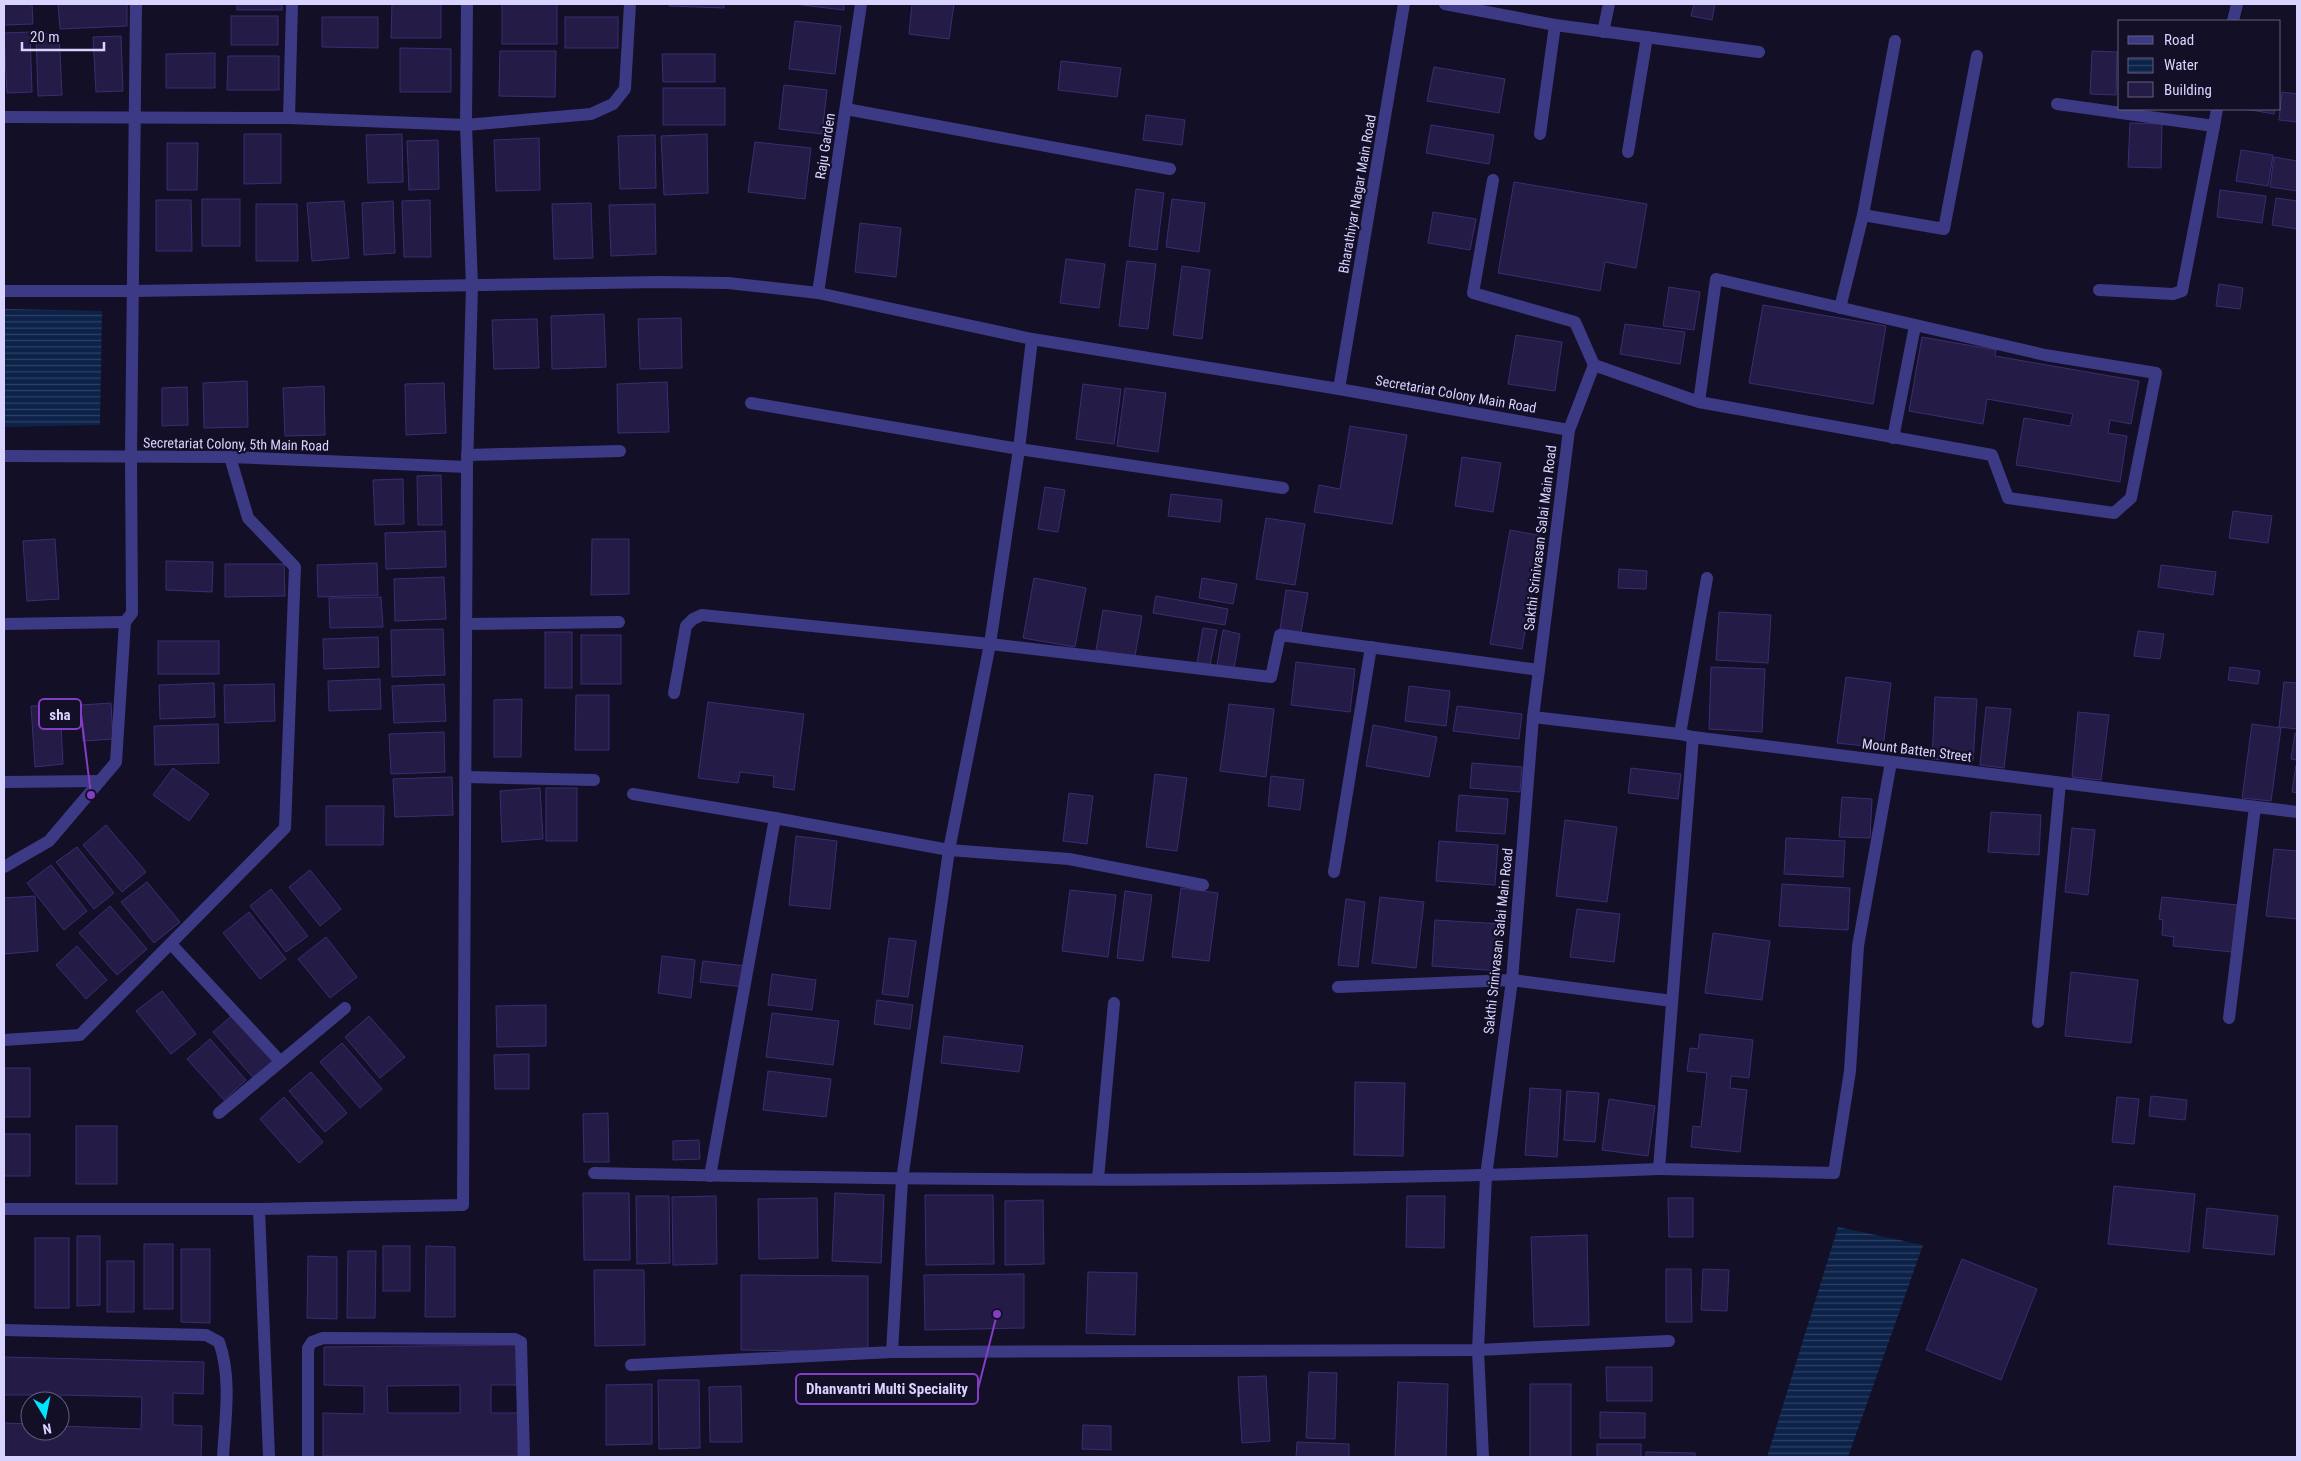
<svg xmlns="http://www.w3.org/2000/svg" width="2301" height="1461" font-family="'Roboto Condensed',sans-serif">
<style>
.water{fill:url(#water-rules)}
.building{fill:#241b47;stroke:#3b2d73;fill-rule:evenodd}
.lines{fill:none;stroke-linecap:round;stroke-linejoin:round}
.minor{stroke:#3d3a85;stroke-width:12}
.labels{text-anchor:middle;stroke-width:4.5;stroke-linejoin:round;paint-order:stroke}
.street-label{font-size:14px;fill:#d9d4ff;stroke:#130f26}
.leader{fill:none;stroke:#843dc5;stroke-width:2}
.callout-dot{fill:#843dc5;stroke:#130f26;stroke-width:2}
.callout{fill:#130f26;stroke:#843dc5;stroke-width:2}
.callout-label{font-size:15px;text-anchor:middle;font-weight:bold;fill:#d9d4ff}
</style>
<defs>
<pattern id="water-rules" width="6" height="5" patternUnits="userSpaceOnUse" patternTransform="scale(1.25)"><rect width="6" height="5" fill="#0c2248"/><path d="M0 2.5h6" fill="none" stroke="#2f4163"/></pattern>
</defs>
<rect width="100%" height="100%" fill="#130f26"/>
<!-- water -->
<g class="water">
<polygon points="4,309 102,311 100,425 4,427"/>
<polygon points="1838,1227 1923,1245 1848,1457 1767,1457"/>
</g>
<!-- building -->
<g class="building">
<polygon points="4,4 32,4 33,24 4,25"/>
<polygon points="58,4 127,4 127,26 60,29"/>
<rect x="237" y="4" width="45" height="6"/>
<polygon points="392,4 441,4 441,38 391,38"/>
<rect x="502" y="4" width="55" height="40"/>
<polygon points="669,4 724,4 724,8 669,6"/>
<polygon points="794,4 844,4 844,10"/>
<polygon points="912,4 954,4 949,39 909,34"/>
<polygon points="1694,4 1715,4 1712,20 1691,16"/>
<rect x="231" y="16" width="47" height="29"/>
<polygon points="322,17 378,17 378,48 322,47"/>
<rect x="565" y="17" width="53" height="31"/>
<polygon points="795,21 841,26 835,74 789,69"/>
<polygon points="30,32 32,92 7,93 4,33"/>
<polygon points="59,33 62,95 38,96 36,34"/>
<polygon points="121,36 123,91 96,92 93,37"/>
<polygon points="400,48 451,49 451,92 400,92"/>
<polygon points="500,51 556,51 555,97 499,96"/>
<polygon points="2092,51 2117,52 2116,95 2090,94"/>
<polygon points="215,53 215,88 166,88 166,54"/>
<polygon points="662,54 715,54 715,82 663,82"/>
<polygon points="228,56 279,56 279,90 227,90"/>
<polygon points="1061,61 1121,68 1117,97 1058,90"/>
<polygon points="1434,67 1505,79 1499,113 1427,101"/>
<polygon points="784,85 827,90 822,134 779,129"/>
<rect x="663" y="88" width="62" height="37"/>
<polygon points="2282,92 2297,94 2297,122 2279,120"/>
<polygon points="2245,109 2275,109 2274,114"/>
<polygon points="1146,115 1185,120 1182,145 1143,140"/>
<polygon points="2130,123 2162,124 2161,168 2128,167"/>
<polygon points="1431,125 1494,135 1489,164 1426,153"/>
<polygon points="244,134 281,134 281,183 244,184"/>
<polygon points="402,134 403,182 368,183 366,135"/>
<polygon points="707,134 708,193 664,195 661,136"/>
<polygon points="655,135 656,188 620,189 618,136"/>
<polygon points="539,138 540,190 496,191 494,140"/>
<polygon points="438,140 439,189 409,190 407,141"/>
<polygon points="755,142 811,148 805,199 748,192"/>
<polygon points="167,143 198,143 197,190 167,190"/>
<polygon points="2241,150 2273,155 2268,186 2236,181"/>
<polygon points="2274,157 2297,161 2297,191 2270,187"/>
<polygon points="1514,182 1647,204 1636,268 1605,262 1600,291 1498,273"/>
<polygon points="1136,189 1164,193 1157,250 1129,246"/>
<polygon points="2220,190 2266,196 2262,223 2217,217"/>
<polygon points="2276,198 2297,201 2297,229 2272,225"/>
<rect x="202" y="199" width="38" height="47"/>
<polygon points="1172,199 1205,203 1199,252 1166,247"/>
<polygon points="156,200 191,200 192,251 156,251"/>
<polygon points="430,200 431,257 404,257 402,201"/>
<polygon points="344,201 349,258 312,261 307,203"/>
<polygon points="393,201 395,253 364,255 362,203"/>
<polygon points="591,203 593,258 554,259 552,204"/>
<polygon points="256,204 297,204 298,261 256,261"/>
<polygon points="655,204 656,254 611,256 609,205"/>
<polygon points="1433,212 1476,219 1470,250 1428,243"/>
<polygon points="860,223 901,228 896,277 855,272"/>
<polygon points="1066,259 1105,264 1099,308 1060,303"/>
<polygon points="1127,261 1156,264 1148,329 1119,326"/>
<polygon points="1182,266 1210,270 1202,339 1173,335"/>
<polygon points="2219,284 2243,288 2240,309 2216,306"/>
<polygon points="1669,287 1700,292 1694,330 1663,326"/>
<polygon points="1763,305 1886,326 1873,404 1749,383"/>
<polygon points="604,314 606,367 552,369 551,316"/>
<polygon points="681,318 682,368 640,369 638,319"/>
<polygon points="537,319 539,368 494,369 492,320"/>
<polygon points="1625,324 1685,332 1680,364 1620,354"/>
<polygon points="1516,335 1562,342 1555,391 1508,384"/>
<polygon points="1922,337 1996,350 1995,356 2139,381 2131,424 2110,420 2108,433 2127,436 2120,482 2016,465 2024,418 2070,426 2073,414 1987,399 1983,424 1909,411"/>
<polygon points="247,381 248,427 204,428 203,383"/>
<polygon points="667,382 669,432 618,433 617,384"/>
<polygon points="444,383 446,433 406,435 405,384"/>
<polygon points="1083,384 1121,389 1114,444 1076,439"/>
<polygon points="324,386 325,435 285,436 283,388"/>
<polygon points="187,387 188,425 162,426 162,388"/>
<polygon points="1125,388 1166,393 1158,452 1117,446"/>
<polygon points="1350,426 1407,435 1392,524 1314,512 1319,485 1340,489"/>
<polygon points="1462,457 1501,463 1493,512 1455,506"/>
<polygon points="441,475 442,525 418,525 417,476"/>
<polygon points="403,479 404,524 375,525 373,480"/>
<polygon points="1045,487 1065,490 1058,532 1038,529"/>
<polygon points="1171,494 1222,500 1220,522 1168,516"/>
<polygon points="2233,511 2272,516 2268,543 2229,538"/>
<polygon points="1266,518 1305,524 1295,585 1256,579"/>
<polygon points="1510,530 1542,536 1522,649 1490,644"/>
<polygon points="445,531 446,567 386,569 385,533"/>
<polygon points="55,539 59,599 27,601 23,541"/>
<polygon points="592,539 629,539 629,594 591,595"/>
<polygon points="166,561 213,562 212,592 166,590"/>
<polygon points="377,563 378,595 318,597 317,565"/>
<polygon points="225,564 284,564 285,596 225,597"/>
<polygon points="2161,565 2216,572 2213,595 2158,587"/>
<polygon points="1619,569 1647,571 1646,589 1618,588"/>
<polygon points="444,577 446,619 395,621 394,579"/>
<polygon points="1034,578 1086,588 1075,647 1023,638"/>
<polygon points="1202,578 1237,584 1233,604 1199,598"/>
<polygon points="1286,590 1308,593 1301,632 1280,629"/>
<polygon points="1156,596 1228,609 1225,625 1153,613"/>
<polygon points="381,597 383,627 330,628 329,598"/>
<polygon points="1103,610 1142,616 1135,656 1096,650"/>
<polygon points="1719,612 1771,615 1768,663 1716,660"/>
<polygon points="1203,628 1217,630 1210,665 1197,663"/>
<polygon points="443,629 445,675 392,677 391,630"/>
<polygon points="1223,630 1240,634 1234,668 1217,665"/>
<polygon points="2138,631 2164,634 2160,659 2134,656"/>
<rect x="545" y="632" width="27" height="56"/>
<rect x="581" y="635" width="40" height="49"/>
<polygon points="378,637 379,667 324,669 323,639"/>
<rect x="158" y="641" width="61" height="33"/>
<polygon points="1296,662 1355,669 1350,712 1291,705"/>
<polygon points="1711,667 1765,669 1762,732 1709,729"/>
<polygon points="2230,667 2260,671 2258,684 2228,680"/>
<polygon points="1846,677 1891,683 1883,748 1837,743"/>
<polygon points="380,679 381,709 329,711 328,681"/>
<polygon points="2284,682 2297,683 2297,729 2279,727"/>
<polygon points="214,683 215,717 160,719 159,685"/>
<polygon points="274,684 275,721 225,723 224,685"/>
<polygon points="444,684 446,721 394,723 392,686"/>
<polygon points="1409,686 1450,691 1446,726 1405,721"/>
<polygon points="576,695 609,695 609,750 575,750"/>
<polygon points="1935,697 1977,699 1973,761 1932,759"/>
<polygon points="522,699 521,757 494,757 494,700"/>
<polygon points="708,702 804,714 794,790 773,787 774,776 740,772 738,783 698,778"/>
<polygon points="111,703 113,739 83,741 81,705"/>
<polygon points="1229,704 1274,709 1266,777 1220,771"/>
<polygon points="60,705 63,764 35,767 31,706"/>
<polygon points="1457,706 1522,714 1519,739 1453,731"/>
<polygon points="1986,707 2011,709 2004,768 1980,765"/>
<polygon points="2078,712 2109,715 2101,780 2072,777"/>
<polygon points="218,724 219,763 155,765 154,726"/>
<polygon points="2252,724 2281,728 2271,801 2242,798"/>
<polygon points="1373,725 1437,737 1429,777 1366,766"/>
<polygon points="444,732 445,772 391,774 389,734"/>
<polygon points="2295,733 2297,733 2297,760 2291,759"/>
<polygon points="1472,763 1522,767 1520,792 1470,788"/>
<polygon points="2296,765 2297,765 2297,793 2292,792"/>
<polygon points="173,768 209,794 189,821 153,795"/>
<polygon points="1631,768 1681,774 1678,799 1628,793"/>
<polygon points="1155,774 1187,778 1177,851 1146,847"/>
<polygon points="1271,776 1304,780 1300,810 1268,806"/>
<polygon points="452,777 453,815 395,817 393,779"/>
<polygon points="540,788 543,839 502,842 500,791"/>
<rect x="546" y="788" width="31" height="53"/>
<polygon points="1069,793 1093,796 1087,844 1063,841"/>
<polygon points="1459,795 1508,799 1505,834 1456,831"/>
<polygon points="1842,797 1872,799 1870,838 1839,837"/>
<polygon points="326,806 384,806 383,845 326,845"/>
<polygon points="1991,812 2041,815 2039,855 1988,852"/>
<polygon points="1565,820 1617,827 1607,902 1556,896"/>
<polygon points="106,825 146,872 122,892 83,845"/>
<polygon points="2072,828 2095,830 2088,895 2065,892"/>
<polygon points="796,836 837,841 830,909 789,905"/>
<polygon points="1786,838 1845,841 1843,877 1784,874"/>
<polygon points="1439,841 1498,845 1495,885 1436,881"/>
<polygon points="77,847 114,893 94,909 56,862"/>
<polygon points="2274,849 2297,851 2297,919 2266,916"/>
<polygon points="51,865 87,911 64,930 27,883"/>
<polygon points="310,870 341,909 320,926 289,887"/>
<polygon points="147,882 180,922 154,943 121,902"/>
<polygon points="1782,884 1850,888 1848,930 1779,926"/>
<polygon points="1181,888 1218,893 1209,961 1172,957"/>
<polygon points="271,889 308,936 286,952 250,906"/>
<polygon points="1070,890 1116,895 1108,957 1062,951"/>
<polygon points="1125,891 1152,895 1143,961 1117,958"/>
<polygon points="35,896 38,951 4,954 4,898"/>
<polygon points="1380,897 1424,902 1416,968 1372,963"/>
<polygon points="2162,897 2237,905 2232,952 2173,946 2174,937 2162,935 2163,920 2159,919"/>
<polygon points="1346,899 1365,902 1358,967 1338,965"/>
<polygon points="110,906 147,949 117,975 79,933"/>
<polygon points="1577,909 1620,914 1614,962 1570,957"/>
<polygon points="249,912 286,959 260,979 223,933"/>
<polygon points="1435,920 1502,924 1499,971 1432,966"/>
<polygon points="1713,933 1770,941 1762,1000 1705,993"/>
<polygon points="326,937 357,977 330,998 298,959"/>
<polygon points="889,938 916,941 908,997 882,994"/>
<polygon points="77,946 107,980 86,999 56,965"/>
<polygon points="662,956 695,960 691,998 658,993"/>
<polygon points="703,961 746,966 744,987 700,982"/>
<polygon points="2071,972 2138,980 2131,1043 2065,1036"/>
<polygon points="772,974 816,980 812,1010 768,1005"/>
<polygon points="162,991 196,1034 171,1054 136,1011"/>
<polygon points="877,1000 913,1005 910,1029 874,1024"/>
<polygon points="546,1005 546,1046 497,1047 496,1006"/>
<polygon points="235,1013 278,1061 256,1081 213,1032"/>
<polygon points="772,1013 839,1021 833,1065 766,1057"/>
<polygon points="369,1016 405,1057 380,1078 345,1037"/>
<polygon points="1700,1034 1753,1040 1749,1078 1731,1076 1730,1088 1747,1090 1740,1152 1691,1147 1693,1126 1701,1127 1707,1073 1687,1071 1690,1048 1698,1049"/>
<polygon points="944,1036 1023,1046 1019,1072 941,1063"/>
<polygon points="210,1039 246,1080 224,1100 187,1059"/>
<polygon points="342,1043 382,1089 360,1108 320,1062"/>
<polygon points="529,1054 529,1089 495,1089 494,1055"/>
<rect x="4" y="1068" width="26" height="49"/>
<polygon points="768,1071 831,1079 826,1117 763,1110"/>
<polygon points="311,1072 347,1113 325,1132 289,1091"/>
<polygon points="1355,1082 1405,1083 1403,1156 1354,1155"/>
<polygon points="1530,1088 1561,1090 1557,1157 1525,1155"/>
<polygon points="1567,1091 1599,1093 1595,1142 1564,1140"/>
<polygon points="2151,1096 2187,1100 2185,1120 2149,1116"/>
<polygon points="284,1097 323,1142 299,1163 260,1119"/>
<polygon points="2117,1097 2139,1099 2134,1144 2112,1142"/>
<polygon points="1609,1099 1655,1106 1648,1156 1602,1150"/>
<polygon points="608,1113 609,1162 584,1162 583,1114"/>
<rect x="76" y="1126" width="41" height="58"/>
<rect x="4" y="1134" width="26" height="42"/>
<polygon points="699,1140 700,1159 673,1160 673,1141"/>
<polygon points="2114,1186 2195,1194 2189,1252 2108,1244"/>
<polygon points="583,1193 629,1193 630,1260 584,1260"/>
<polygon points="835,1193 884,1195 881,1263 832,1261"/>
<polygon points="925,1195 993,1195 994,1264 926,1265"/>
<polygon points="636,1196 669,1196 670,1263 637,1264"/>
<polygon points="716,1196 717,1264 673,1265 672,1197"/>
<polygon points="1407,1196 1445,1196 1444,1248 1406,1247"/>
<polygon points="817,1198 818,1258 759,1259 758,1199"/>
<polygon points="1668,1198 1693,1198 1693,1237 1669,1237"/>
<polygon points="1043,1200 1044,1264 1005,1265 1005,1201"/>
<polygon points="2207,1208 2278,1216 2274,1255 2203,1248"/>
<polygon points="1587,1235 1589,1325 1534,1327 1531,1237"/>
<polygon points="77,1236 100,1236 100,1305 77,1306"/>
<rect x="35" y="1238" width="34" height="70"/>
<rect x="144" y="1244" width="29" height="65"/>
<rect x="383" y="1246" width="27" height="45"/>
<polygon points="426,1246 455,1247 455,1317 425,1317"/>
<polygon points="181,1249 210,1249 210,1323 181,1322"/>
<polygon points="348,1251 376,1251 375,1318 347,1318"/>
<polygon points="308,1256 337,1257 337,1319 307,1318"/>
<polygon points="1962,1259 2037,1289 2001,1380 1926,1350"/>
<rect x="107" y="1261" width="27" height="51"/>
<polygon points="1666,1269 1691,1269 1692,1322 1666,1322"/>
<polygon points="1703,1269 1729,1270 1727,1311 1701,1310"/>
<polygon points="594,1270 644,1270 645,1345 595,1346"/>
<polygon points="1088,1272 1137,1273 1135,1335 1086,1333"/>
<polygon points="1024,1274 1024,1328 925,1330 924,1275"/>
<polygon points="741,1275 868,1276 868,1352 741,1350"/>
<path d="M518 1345V1385H491V1413H518V1456H323V1413L364 1414V1386L324 1385V1347ZM460 1385V1413H388L387 1386Z"/>
<polygon points="4,1357 204,1362 203,1394 173,1393 173,1425 202,1426 201,1457 4,1457 4,1423 30,1424 30,1431 60,1431 60,1426 141,1429 142,1397 61,1395 60,1408 60,1401 42,1401 42,1395 4,1395"/>
<polygon points="1606,1367 1652,1367 1652,1401 1607,1401"/>
<polygon points="1309,1372 1337,1373 1335,1439 1306,1438"/>
<polygon points="1266,1376 1270,1441 1242,1443 1238,1377"/>
<polygon points="658,1380 699,1380 700,1448 659,1449"/>
<polygon points="1398,1382 1448,1384 1446,1457 1395,1457"/>
<polygon points="652,1384 652,1444 606,1445 606,1385"/>
<rect x="1530" y="1384" width="41" height="73"/>
<polygon points="741,1386 742,1442 710,1442 709,1387"/>
<polygon points="1600,1412 1645,1413 1645,1438 1600,1438"/>
<polygon points="1083,1425 1111,1426 1111,1450 1082,1449"/>
<polygon points="1297,1442 1349,1444 1349,1457 1296,1457"/>
<rect x="1597" y="1444" width="44" height="13"/>
<polygon points="1646,1452 1695,1453 1695,1457 1646,1457"/>
</g>
<g class="lines">
<!-- minor -->
<g class="minor">
<polyline points="1445,4 1555,25 1759,52"/>
<polyline points="2233,21 2237,4"/>
<polyline points="1603,32 1609,4"/>
<polyline points="2057,104 2214,126 2217,109"/>
<polyline points="846,109 1170,169"/>
<polyline points="4,117 289,118 466,125 591,114 613,104 625,89 630,4"/>
<polyline points="289,118 292,4"/>
<polyline points="1540,134 1555,25"/>
<polyline points="1628,152 1647,37"/>
<polyline points="1493,180 1473,293 1575,322 1594,365"/>
<polyline points="1863,215 1895,41"/>
<polyline points="2099,290 2173,294 2182,291 2214,126"/>
<polyline points="4,291 133,291 659,282 728,283 818,293 1032,339 1339,389 1569,430"/>
<polyline points="818,293 861,4"/>
<polyline points="1840,308 1863,215 1944,229 1977,56"/>
<polyline points="1339,389 1404,4"/>
<polyline points="751,403 1019,449 1283,488"/>
<polyline points="1893,438 1915,326"/>
<polyline points="467,455 620,451"/>
<polyline points="4,456 230,457 467,467"/>
<polyline points="4,624 125,622"/>
<polyline points="466,624 619,622"/>
<polyline points="674,693 686,626 693,619 702,615 990,644 1271,677 1280,635 1539,670"/>
<polyline points="1533,717 1680,734 1693,737 2297,812"/>
<polyline points="1680,734 1707,578"/>
<polyline points="1693,737 1659,1169 1834,1173 1850,1071 1858,946 1891,762"/>
<polyline points="466,777 594,780"/>
<polyline points="4,782 100,781"/>
<polyline points="633,794 775,818"/>
<polyline points="4,867 49,841 116,762 125,622 132,613 131,456 136,4"/>
<polyline points="1334,872 1371,647"/>
<polyline points="171,944 280,1061"/>
<polyline points="1338,987 1512,980 1672,1001"/>
<polyline points="2229,1018 2255,807"/>
<polyline points="2038,1022 2060,783"/>
<polyline points="4,1040 80,1035 285,828 295,567 248,518 230,457"/>
<polyline points="219,1113 345,1008"/>
<path d="M594 1173C949 1181 1304 1184 1659 1169"/>
<polyline points="710,1176 775,818 949,850 1069,859 1203,885"/>
<polyline points="1098,1179 1114,1003"/>
<polyline points="4,1209 259,1209"/>
<path d="M4 1330 206 1335 219 1342C232 1378 225 1420 223 1457"/>
<polyline points="892,1352 1478,1350 1669,1341"/>
<polyline points="631,1365 892,1352 902,1180 949,850 990,644 1019,449 1032,339"/>
<polyline points="269,1457 259,1209 463,1205 467,467 472,286 466,125 467,4"/>
<polyline points="308,1457 308,1348 312,1342 323,1338 515,1339 521,1342 524,1457"/>
<polyline points="1483,1457 1478,1350 1486,1176 1512,980 1533,717 1569,430 1594,365 1699,402 1992,455 2008,498 2114,513 2131,498 2156,373 2045,355 1716,279 1699,402"/>
</g>
</g>
<g class="labels">
<!-- street labels -->
<g class="street-label">
<text transform="translate(825 146) rotate(-81)" y="5">Raju Garden</text>
<text transform="translate(1357 194) rotate(-80)" y="5">Bharathiyar Nagar Main Road</text>
<text transform="translate(1456 394) rotate(10)" y="5">Secretariat Colony Main Road</text>
<text transform="translate(236 444) rotate(1)" y="5">Secretariat Colony, 5th Main Road</text>
<text transform="translate(1540 538) rotate(-83)" y="5">Sakthi Srinivasan Salai Main Road</text>
<text transform="translate(1917 750) rotate(7)" y="5">Mount Batten Street</text>
<text transform="translate(1498 941) rotate(-84)" y="5">Sakthi Srinivasan Salai Main Road</text>
</g>
</g>
<!-- callouts -->
<path class="leader" d="M91 795L81 714M997 1314L978 1389"/>
<g class="callout-dot">
<circle cx="91" cy="795" r="5"/>
<circle cx="997" cy="1314" r="5"/>
</g>
<g class="callout">
<rect x="39" y="699" width="42" height="30" rx="5"/>
<rect x="796" y="1374" width="182" height="30" rx="5"/>
</g>
<g class="callout-label">
<text x="60" y="720">sha</text>
<text x="887" y="1394">Dhanvantri Multi Speciality</text>
</g>
<!-- border -->
<rect width="2301" height="1461" fill="none" stroke="#d9d4ff" stroke-width="10"/>
<!-- legend -->
<rect x="2118" y="20" width="162" height="90" fill="#130f26" stroke="#625e7d"/>
<rect x="2128" y="36" width="25" height="8" fill="#3d3a85" stroke="#625e7d"/>
<text x="2164" y="45" font-size="15" fill="#d9d4ff">Road</text>
<rect x="2128" y="58" width="25" height="15" fill="url(#water-rules)" stroke="#625e7d"/>
<text x="2164" y="70" font-size="15" fill="#d9d4ff">Water</text>
<rect x="2128" y="82" width="25" height="15" fill="#241b47" stroke="#625e7d"/>
<text x="2164" y="95" font-size="15" fill="#d9d4ff">Building</text>
<!-- north arrow -->
<g transform="translate(45 1416) rotate(170)"><circle r="24" fill="#130f26" stroke="#625e7d"/>
<path d="M0-4L9 19L0 12L-9 19Z" fill="#00e5ff"/>
<text y="-8" font-size="14" font-weight="bold" text-anchor="middle" fill="#d9d4ff">N</text>
</g>
<!-- scale -->
<path d="M22 42v8h82v-8" fill="none" stroke="#d9d4ff" stroke-width="2.5"/>
<text x="30" y="42" font-size="15" fill="#d9d4ff" stroke="#130f26" stroke-width="4" paint-order="stroke">20 m</text>
</svg>
